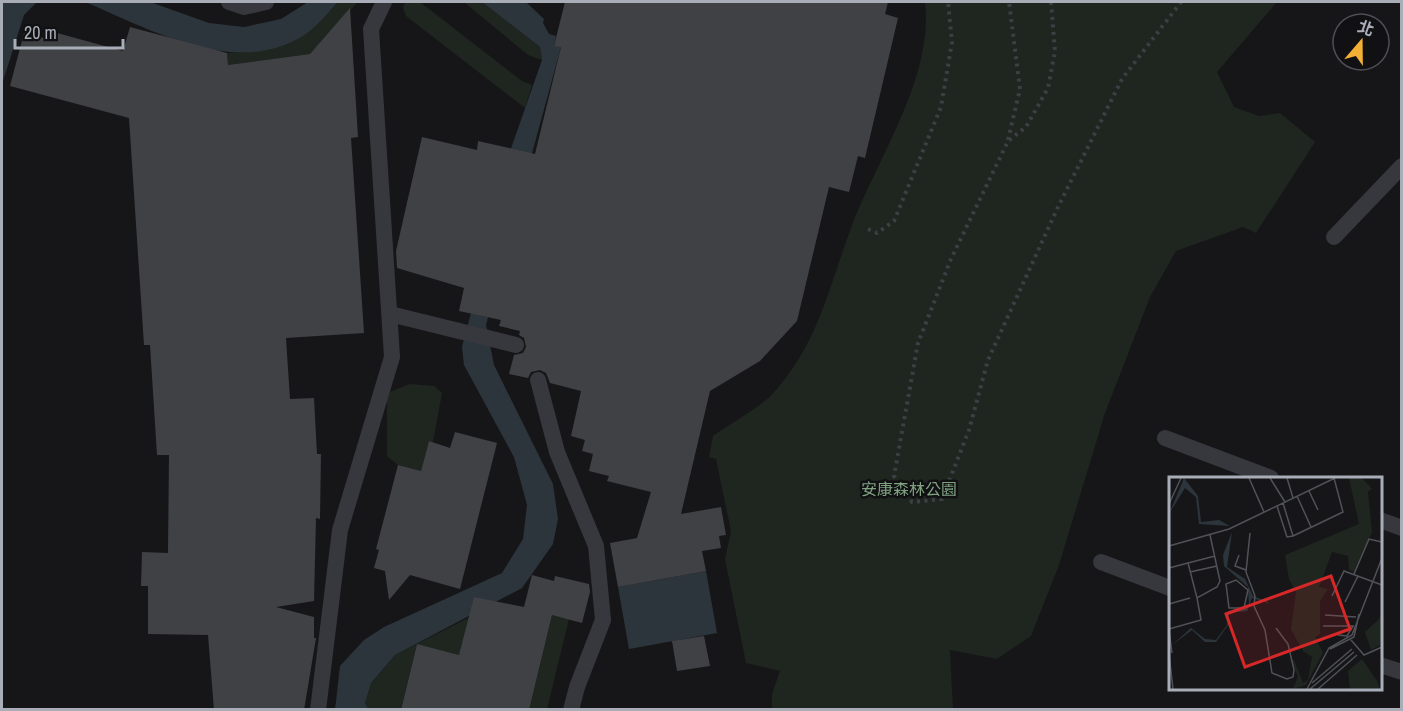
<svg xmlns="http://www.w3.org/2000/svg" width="1403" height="711" font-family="'Archivo Narrow','Noto Sans TC',sans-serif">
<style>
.green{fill:#1e261f}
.water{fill:#2c353c}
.building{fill:#404145}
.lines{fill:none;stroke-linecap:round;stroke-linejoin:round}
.path{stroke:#3d3f44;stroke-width:4;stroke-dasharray:3 4.5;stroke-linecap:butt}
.service{stroke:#37383d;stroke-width:16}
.labels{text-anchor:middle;stroke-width:5;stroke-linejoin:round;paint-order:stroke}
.park-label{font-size:16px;fill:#7fa381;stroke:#111113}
.inset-road{fill:none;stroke:#505258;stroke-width:1.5}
.view{fill:#d62828;fill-opacity:0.15;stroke:#d62828;stroke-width:3}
.inset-edge{fill:none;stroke:#a8adb8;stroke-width:3}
</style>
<rect width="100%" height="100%" fill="#161618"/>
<!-- green -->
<g class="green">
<path d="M338 2H358L310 54 228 65 227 53C284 51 300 45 338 2Z"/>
<polygon points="405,2 420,2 522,81 532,85 525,108 406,16 403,8"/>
<polygon points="464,2 482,2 540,47 542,60 528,55"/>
<path d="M925 2H1277L1217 72 1234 107 1259 116 1280 113 1315 142 1256 233 1243 227 1176 251 1150 297 1105 413 1059 565 1031 636 997 659 950 650 953 709H772V694L780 671 746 663 725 559 731 531 716 459 709 457 713 436C731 423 762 407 776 390 819 341 830 284 852 225 878 158 934 76 925 2Z"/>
<polygon points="410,384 434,386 442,393 433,442 429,441 421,471 398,465 387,456 387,393"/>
<polygon points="494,605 459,655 417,644 401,709 368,709 365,703 371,683 395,655"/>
<polygon points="552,615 569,619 547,709 529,710"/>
</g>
<!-- water -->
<g class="water">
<polygon points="2,2 37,2 24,15 2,84"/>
<path d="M85 2H150L209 23 244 27 281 19 308 2H338C325 16 312 33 294 41 226 74 148 28 85 2Z"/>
<polygon points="482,2 526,2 544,19 543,23 549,34 556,36 554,45 561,47 528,168 508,157 542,60 540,47"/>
<polygon points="471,313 488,317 486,325 494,365 553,484 558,519 553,544 522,588 395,655 371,683 365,703 368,709 335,710 340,666 364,640 384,627 502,573 523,539 527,505 514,457 464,365 462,347"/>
<polygon points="706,571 717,633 629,649 618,587"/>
</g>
<!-- building -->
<g class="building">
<polygon points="565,2 888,2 885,14 898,18 865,158 858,156 849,192 829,187 797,321 760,361 710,391 681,514 721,507 726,535 719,536 721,548 702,551 706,571 618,587 610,543 637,538 651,492 607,481 609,476 589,471 593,454 582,451 585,440 571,436 581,391 550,383 546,373 540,370 531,372 528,378 509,374 514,355 523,353 526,347 524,338 519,335 520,331 499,326 501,320 459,311 464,288 397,268 396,251 422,137 477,150 478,141 535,154 561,47 554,46"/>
<polygon points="350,8 358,137 351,138 364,333 286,338 290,399 314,398 317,454 321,454 320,519 316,518 314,601 276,607 314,617 314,638 316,638 304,710 214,710 208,635 148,634 148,586 141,586 142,552 168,553 169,455 157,455 150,345 144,345 129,118 10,86 24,33 56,41 57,33 123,51 130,27 227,53 228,65 310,54"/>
<polygon points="455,432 497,443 460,589 410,575 389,600 385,571 374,568 379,550 376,549 398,465 421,471 429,441 450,448"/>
<polygon points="532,575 554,581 555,576 589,584 590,592 582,623 552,615 529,710 401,710 417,644 459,655 474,597 524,607"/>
<polygon points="704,636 710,666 677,671 672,641"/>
</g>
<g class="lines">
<!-- path -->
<g class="path">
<polyline points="1051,2 1055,51 1048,88 1026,127 1008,141 951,259 918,343 894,476 912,502 942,499 969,430 988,360 1058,207 1122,79 1181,2"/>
<polyline points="1008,140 1020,89 1009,2"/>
<polyline points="868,229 877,233 894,221 941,107 952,42 948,2"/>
</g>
<!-- service -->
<g class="service">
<polyline points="229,2 244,7 266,2"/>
<polyline points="1334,237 1402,166"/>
<polyline points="390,314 516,345"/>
<polyline points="538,380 557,452 596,546 603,620 577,687 571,710"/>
<polyline points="1165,438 1271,478"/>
<polyline points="1380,520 1402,528"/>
<polyline points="1101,562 1170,588"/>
<polyline points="1380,665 1402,672"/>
<polyline points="318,710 340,530 392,357 371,29 384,2"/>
</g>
</g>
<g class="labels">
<!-- park labels -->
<g class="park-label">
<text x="909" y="495">安康森林公園</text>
</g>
</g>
<!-- overview -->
<g transform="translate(1169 477)">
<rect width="213" height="213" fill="#161618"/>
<path d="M180 1H193L203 12 199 15 203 55 185 95 180 93 179 79 163 75 150 110 159 112 151 124V157L146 160 154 176 137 208 124 212 129 199 121 182 125 183 134 206 139 203 143 180 134 174 122 152 127 115 120 102 116 78 190 47ZM213 132V167L202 173 196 155 210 142ZM193 182 208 204 211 212H181L179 194Z" fill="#1e261f"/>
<path d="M15 1 29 19 32 45 50 43 61 49 30 47 27 20 16 11 0 37ZM63 55 58 90 76 102 84 119 99 125 101 136 99 126 83 121 78 134 60 136 59 148 47 165H36L23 153 3 168 22 151 36 162 47 163 58 148 59 134 80 129 79 110 55 89 54 78Z" fill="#2c353c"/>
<path class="inset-road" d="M80 1 95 35M101 1 116 25M118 1 124 21M140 14 149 33M128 19 142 50M114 26 124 59M0 27 12 1M108 29 118 60 124 59M81 56 77 95 86 119 85 129 96 153 103 196 118 202 124 200 125 193 119 167 107 151M124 59 174 35 165 1M0 69 60 52 166 1M70 78 66 89 77 93M19 86 46 79M0 91 19 86 28 121 48 110 51 104 41 58M21 95 48 89M185 97 200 62 213 65M67 103 79 113 75 131H60L57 107ZM163 119 175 94 213 108M176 125 189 99M0 127 21 121M156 138 187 140M154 149H185M0 152 32 143 28 121M0 153 3 176M169 158 178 159 184 149M182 163 195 178 213 170M161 172 185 160 190 137M0 177 4 212M143 206 183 172M138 212 160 171 183 158 213 81M141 212 185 175M149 212 188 178"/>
<path class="view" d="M162 99 181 152 76 190 57 137Z"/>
<rect width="213" height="213" class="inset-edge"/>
</g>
<!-- border -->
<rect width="1403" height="711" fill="none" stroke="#a8adb8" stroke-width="6"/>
<!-- north arrow -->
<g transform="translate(1361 42) rotate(20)"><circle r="28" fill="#111113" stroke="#4d4f55" stroke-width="1.5"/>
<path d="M0-4.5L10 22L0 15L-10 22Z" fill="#f2b134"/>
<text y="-9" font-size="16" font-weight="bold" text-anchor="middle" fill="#a8adb8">北</text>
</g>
<!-- scale -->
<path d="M15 39v9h108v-9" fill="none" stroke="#a8adb8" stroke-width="3"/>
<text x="24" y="39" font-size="18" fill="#a8adb8" stroke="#111113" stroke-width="4.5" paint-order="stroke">20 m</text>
</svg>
